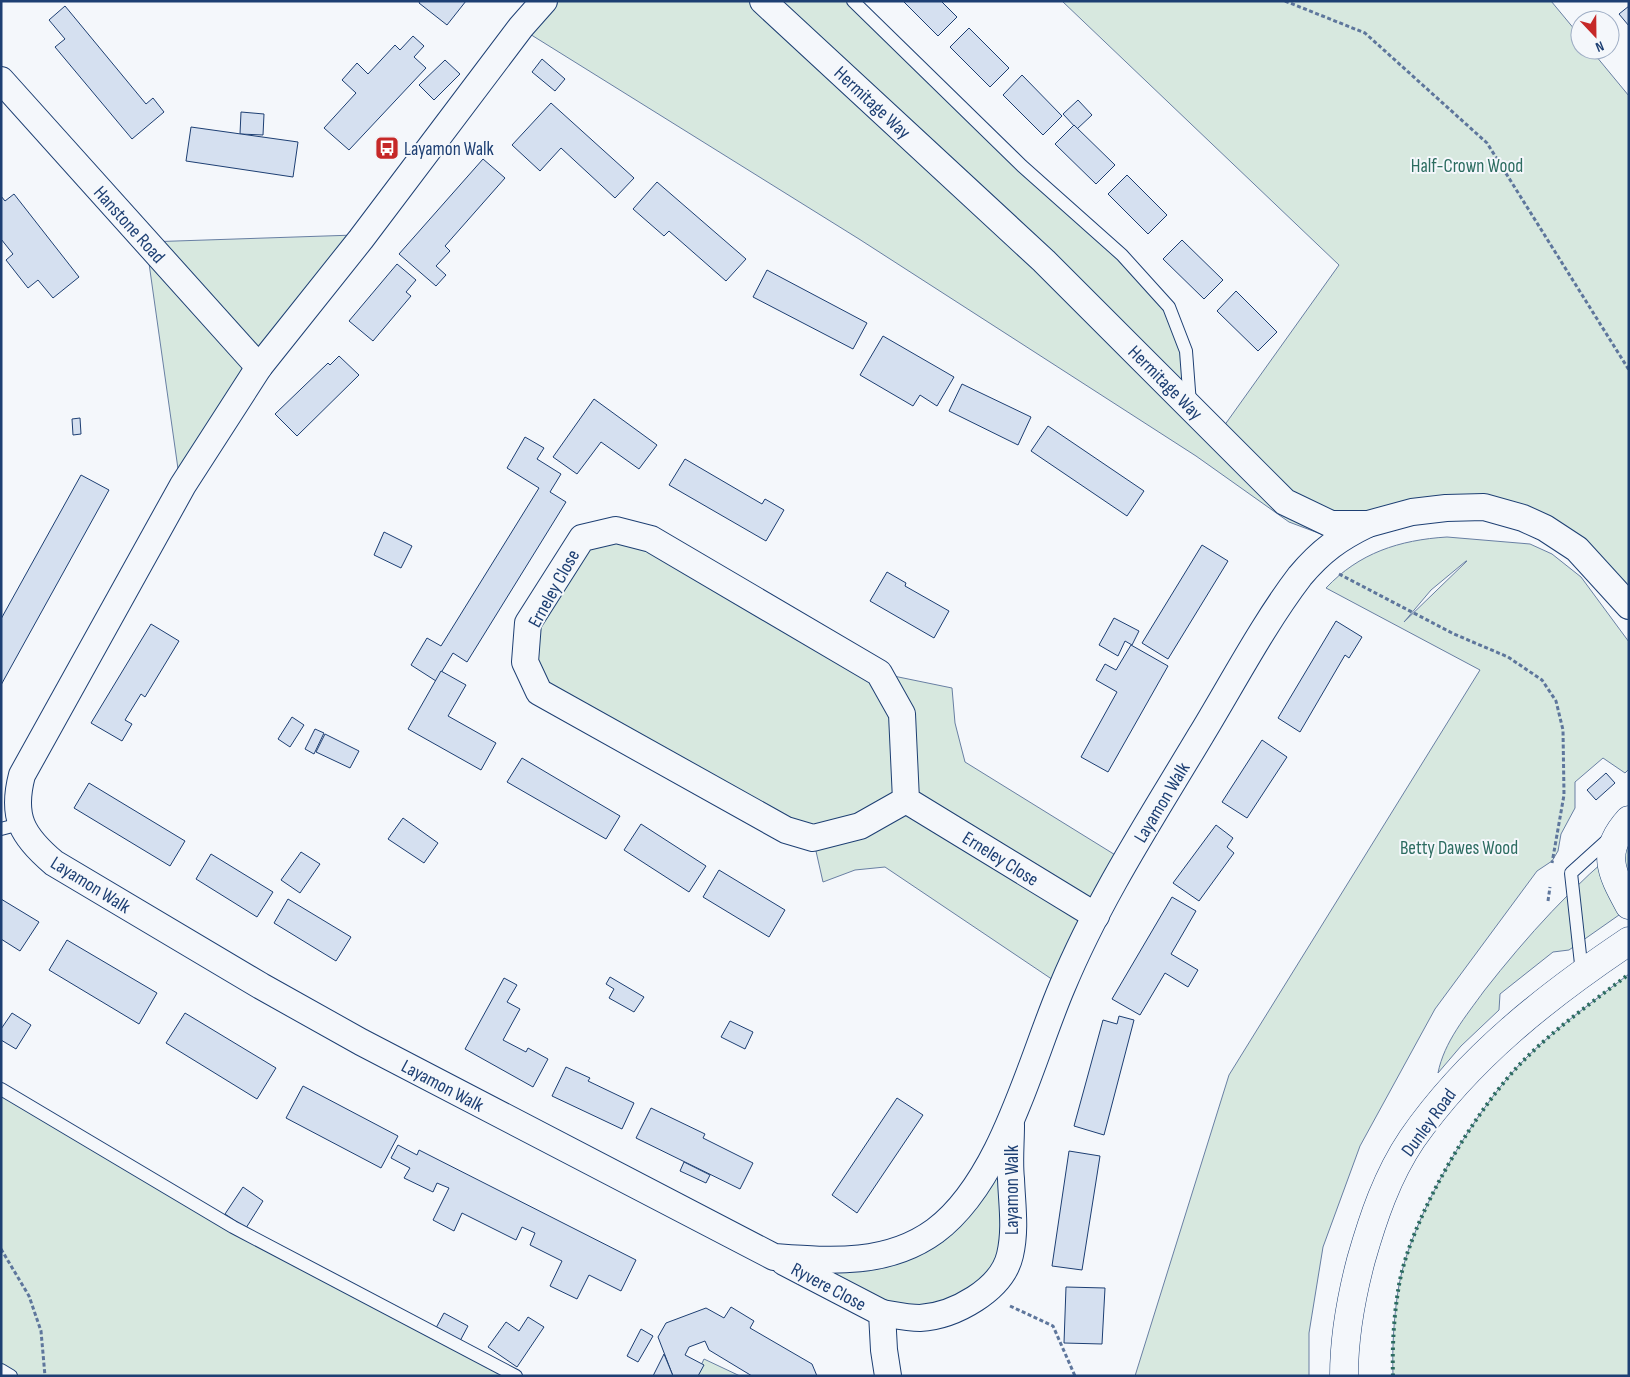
<svg xmlns="http://www.w3.org/2000/svg" width="1630" height="1377" font-family="'Sofia Sans Condensed',sans-serif">
<style>
.green{fill:#d7e8df;stroke:#687fa3;fill-rule:evenodd}
.building{fill:#d5e0f0;stroke:#1d3f73}
.lines{fill:none;stroke-linecap:round;stroke-linejoin:round}
.service-casing{stroke:#1d3f73;stroke-width:14}
.minor-casing{stroke:#1d3f73;stroke-width:28}
.secondary-casing{stroke:#1d3f73;stroke-width:29}
.primary-casing{stroke:#1d3f73;stroke-width:29}
.path{stroke:#5e769c;stroke-width:3;stroke-dasharray:4 2.5;stroke-linecap:butt}
.service{stroke:#f4f7fb;stroke-width:12}
.minor{stroke:#f4f7fb;stroke-width:26}
.secondary{stroke:#f4f7fb;stroke-width:28}
.primary{stroke:#f4f7fb;stroke-width:28}
.hedge{stroke:#2c6c60;stroke-width:4;stroke-dasharray:2.5 4;stroke-linecap:butt}
.labels{text-anchor:middle;stroke-width:4;stroke-linejoin:round;paint-order:stroke}
.street-label{font-size:19px;fill:#1d3f73;stroke:#f4f7fb}
.poi-label{font-size:19px;fill:#1d3f73;stroke:#f4f7fb;text-anchor:start}
.park-label{font-size:19px;fill:#2c6c60;stroke:#f4f7fb}
</style>
<rect width="100%" height="100%" fill="#f4f7fb"/>
<!-- green -->
<g class="green">
<polygon points="549,1 853,1 1169,307 1186,351 1190,406 1224,426 1339,265 1062,1 1551,1 1580,36 1580,50 1591,50 1629,96 1629,606 1577,549 1484,507 1337,540 1289,522 1196,456 859,239 525,31"/>
<polygon points="355,235 180,483 146,242"/>
<polygon points="616,530 879,673 952,688 955,723 965,762 1125,861 1062,986 885,867 855,870 823,882 813,838 539,692 528,623 582,538"/>
<path d="M1447 537 1530 544 1552 554 1581 577 1629 642V769L1625 773 1603 758 1575 782V808L1561 834 1558 851 1552 861 1537 871 1435 1009 1360 1146 1323 1247 1309 1333V1376H1135L1229 1075 1480 670 1326 588C1359 553 1399 540 1447 537ZM1466 561H1467L1404 622 1431 590Z"/>
<path d="M1629 840V908L1569 950 1553 952 1500 994 1499 1010 1461 1046 1438 1073C1444 1042 1466 1016 1484 991 1527 936 1574 884 1629 840Z"/>
<path d="M1629 974V1376H1393C1392 1346 1394 1314 1399 1285 1411 1217 1477 1106 1526 1058 1557 1027 1594 1001 1629 974Z"/>
<polygon points="1,1089 233,1227 516,1376 11,1376 1,1370"/>
<polygon points="1012,1120 1015,1217 983,1293 882,1313 814,1260 932,1233"/>
<polygon points="704,1359 740,1376 696,1376"/>
</g>
<!-- building -->
<g class="building">
<polygon points="420,1 466,1 447,25 419,3"/>
<polygon points="903,1 941,1 957,17 938,36"/>
<polygon points="65,6 146,104 153,98 164,112 132,139 55,47 65,39 49,20"/>
<polygon points="1629,6 1629,26 1619,14"/>
<polygon points="969,28 1009,68 990,87 950,47"/>
<polygon points="413,36 424,46 414,57 426,68 349,150 324,128 356,93 342,80 357,63 368,74 395,45 400,50"/>
<polygon points="542,59 565,79 555,91 532,72"/>
<polygon points="445,60 460,74 434,100 419,85"/>
<polygon points="1022,75 1062,116 1043,135 1003,95"/>
<polygon points="1078,100 1092,115 1077,129 1063,114"/>
<polygon points="551,103 634,178 615,198 561,148 540,171 512,145"/>
<polygon points="241,112 264,114 263,135 240,134"/>
<polygon points="1074,125 1115,165 1096,184 1055,144"/>
<polygon points="191,127 298,142 293,177 186,161"/>
<polygon points="483,159 505,178 445,246 450,251 436,266 446,275 436,286 399,254"/>
<polygon points="1127,175 1167,215 1148,234 1108,194"/>
<polygon points="657,182 746,259 726,281 669,231 664,236 633,209"/>
<polygon points="14,194 79,277 53,298 38,280 28,288 6,260 13,254 1,239 1,196 5,201"/>
<polygon points="1182,240 1223,280 1204,299 1163,259"/>
<polygon points="397,264 416,280 406,292 411,296 373,341 349,321"/>
<polygon points="767,270 867,323 853,349 753,297"/>
<polygon points="1236,291 1277,332 1258,351 1217,311"/>
<polygon points="883,336 954,377 937,406 920,395 913,406 860,375"/>
<polygon points="339,356 359,375 297,436 275,414 328,363 330,365"/>
<polygon points="962,384 1031,417 1018,445 949,411"/>
<polygon points="594,399 657,445 639,469 601,442 577,474 553,457"/>
<polygon points="80,418 81,434 73,435 72,419"/>
<polygon points="1048,426 1144,491 1127,516 1031,451"/>
<polygon points="525,437 544,448 537,459 561,474 550,492 566,502 467,662 453,653 436,681 411,665 427,638 441,646 539,488 507,468"/>
<polygon points="685,459 762,504 765,499 784,510 766,541 669,485"/>
<polygon points="81,475 109,490 1,685 1,619"/>
<polygon points="384,532 412,546 401,568 374,555"/>
<polygon points="1202,545 1228,561 1168,659 1142,643"/>
<polygon points="887,572 906,583 905,586 949,611 934,638 870,601"/>
<polygon points="1114,618 1139,631 1132,645 1125,641 1118,656 1099,645"/>
<polygon points="1336,621 1362,637 1349,658 1345,655 1300,732 1278,718"/>
<polygon points="151,624 179,641 145,697 141,694 125,720 132,724 122,741 91,723"/>
<polygon points="1131,645 1168,666 1108,772 1081,757 1117,692 1096,680 1105,664 1116,670"/>
<polygon points="441,671 466,685 448,716 496,743 481,770 408,729"/>
<polygon points="292,717 304,725 290,747 278,739"/>
<polygon points="315,729 324,733 314,754 305,749"/>
<polygon points="325,734 359,751 350,768 316,752"/>
<polygon points="1262,740 1287,757 1247,818 1222,802"/>
<polygon points="522,758 620,816 606,839 507,782"/>
<polygon points="1606,773 1615,783 1596,800 1587,790"/>
<polygon points="89,783 185,841 170,866 74,808"/>
<polygon points="403,818 438,843 424,863 388,839"/>
<polygon points="641,824 706,866 689,892 624,850"/>
<polygon points="1216,825 1233,838 1227,847 1234,853 1199,901 1173,883"/>
<polygon points="301,852 320,864 300,893 281,880"/>
<polygon points="211,854 273,892 257,917 196,879"/>
<polygon points="719,870 785,910 769,937 703,897"/>
<polygon points="1172,897 1196,911 1171,954 1198,970 1188,987 1165,973 1140,1015 1112,999"/>
<polygon points="1,899 39,922 20,951 1,939"/>
<polygon points="288,899 351,937 336,961 274,923"/>
<polygon points="67,940 157,993 139,1024 49,970"/>
<polygon points="610,977 644,997 634,1012 609,998 614,989 606,984"/>
<polygon points="504,978 517,985 507,1002 520,1009 503,1040 526,1052 528,1048 548,1059 533,1087 465,1049"/>
<polygon points="12,1013 31,1025 16,1049 1,1040 1,1029"/>
<polygon points="185,1013 276,1068 257,1099 166,1043"/>
<polygon points="1119,1016 1134,1020 1104,1135 1074,1126 1103,1020 1117,1024"/>
<polygon points="730,1021 753,1032 745,1049 721,1037"/>
<polygon points="566,1067 590,1078 588,1081 634,1103 622,1129 552,1096"/>
<polygon points="303,1086 398,1136 381,1168 286,1118"/>
<polygon points="897,1098 923,1115 857,1213 832,1195"/>
<polygon points="651,1108 705,1134 703,1138 753,1163 740,1189 636,1138"/>
<polygon points="398,1145 417,1155 419,1150 636,1260 621,1291 589,1275 577,1299 550,1286 562,1261 530,1245 535,1233 522,1227 516,1240 462,1213 454,1231 433,1220 449,1188 437,1183 433,1192 404,1178 410,1168 391,1158"/>
<polygon points="1069,1151 1100,1156 1082,1270 1052,1266"/>
<polygon points="684,1162 710,1175 706,1183 680,1171"/>
<polygon points="243,1187 263,1201 246,1228 225,1214"/>
<polygon points="1066,1287 1105,1288 1102,1344 1064,1343"/>
<polygon points="731,1307 754,1321 750,1328 812,1364 817,1376 752,1376 709,1350 705,1341 689,1347 685,1355 704,1365 698,1376 673,1376 658,1337 666,1323 706,1308 724,1318"/>
<polygon points="444,1313 468,1326 460,1341 436,1328"/>
<polygon points="528,1317 544,1327 517,1367 488,1347 506,1322 519,1331"/>
<polygon points="641,1329 653,1336 638,1362 627,1356"/>
<polygon points="664,1354 673,1376 653,1376"/>
</g>
<g class="lines">
<!-- service casing -->
<g class="service-casing">
<g id="service">
<polyline points="853,1 1022,166 1122,255 1169,307 1186,351 1190,404"/>
<polyline points="1,829 20,824"/>
<polyline points="1582,973 1571,873 1612,836"/>
<polyline points="1,1089 233,1227 516,1376"/>
<polyline points="1,1370 11,1376"/>
</g>
</g>
<!-- minor casing -->
<g class="minor-casing">
<g id="minor">
<path d="M544 1 521 27 361 239 259 367 183 485 22 775C11 817 22 836 54 863L261 986 361 1042 774 1257C830 1261 887 1266 935 1231 1002 1181 1030 1062 1062 987 1099 898 1152 817 1201 735 1232 684 1264 623 1300 576 1321 551 1339 538 1368 524"/>
<polyline points="763,1 1044,261 1285,502 1331,524 1368,524 1412,512 1446,508 1484,507 1523,518 1545,528 1577,549 1629,606"/>
<polyline points="1,80 259,367"/>
<polyline points="906,800 902,714 879,673 651,539 616,530 582,538 528,623 525,662 539,692 786,830 813,838 860,826 906,800 1096,916"/>
<polyline points="784,1262 882,1313 884,1350 888,1376"/>
<path d="M882 1313C894 1315 908 1318 920 1318 954 1316 1002 1290 1010 1255 1016 1229 1012 1205 1011 1179 1009 1162 1011 1143 1011 1125"/>
</g>
</g>
<!-- secondary casing -->
<g class="secondary-casing">
<path id="secondary" d="M1629 820C1600 852 1611 872 1629 905"/>
</g>
<!-- primary casing -->
<g class="primary-casing">
<path id="primary" d="M1344 1376C1344 1336 1351 1298 1361 1260 1373 1218 1387 1176 1412 1139 1469 1057 1547 996 1629 941"/>
</g>
<!-- path -->
<g class="path">
<polyline points="1285,1 1365,33 1487,143 1629,370"/>
<polyline points="1339,574 1454,634 1508,657 1542,680 1556,701 1563,730 1564,795 1552,863"/>
<polyline points="1548,901 1550,887"/>
<polyline points="1,1249 29,1296 41,1331 45,1376"/>
<polyline points="1010,1306 1053,1326 1075,1376"/>
</g>
<!-- service -->
<use href="#service" class="service"/>
<!-- minor -->
<use href="#minor" class="minor"/>
<!-- secondary -->
<use href="#secondary" class="secondary"/>
<!-- primary -->
<use href="#primary" class="primary"/>
<!-- hedge -->
<path class="hedge" d="M1393 1376C1392 1346 1394 1314 1399 1285 1411 1217 1477 1106 1526 1058 1557 1027 1594 1001 1629 974"/>
</g>
<!-- icons -->
<defs>
<g id="bus-square" transform="scale(1.25)"><rect x="-9" y="-9" width="18" height="18" rx="4" fill="#c62828" stroke="#f4f7fb"/><path d="M-5-6H5V4H4V6H2V4H-2V6H-4V4H-5ZM-3.5-4V0h7V-4ZM-3.5 1.2v1.5H-2V1.2ZM2 1.2v1.5H3.5V1.2Z" fill="#fff"/></g>
</defs>
<g fill-rule="evenodd">
<use href="#bus-square" x="387" y="148"/>
</g>
<g class="labels">
<!-- street labels -->
<g class="street-label">
<text transform="translate(873 102) rotate(43)" y="7">Hermitage Way</text>
<text transform="translate(130 224) rotate(48)" y="7">Hanstone Road</text>
<text transform="translate(1166 382) rotate(45)" y="7">Hermitage Way</text>
<text transform="translate(553 588) rotate(-61)" y="7">Erneley Close</text>
<text transform="translate(1161 802) rotate(-59)" y="7">Layamon Walk</text>
<text transform="translate(1001 858) rotate(32)" y="7">Erneley Close</text>
<text transform="translate(91 884) rotate(32)" y="7">Layamon Walk</text>
<text transform="translate(443 1085) rotate(28)" y="7">Layamon Walk</text>
<text transform="translate(1428 1122) rotate(-54)" y="7">Dunley Road</text>
<text transform="translate(1011 1190) rotate(-90)" y="7">Layamon Walk</text>
<text transform="translate(829 1286) rotate(28)" y="7">Ryvere Close</text>
</g>
<!-- poi labels -->
<g class="poi-label">
<text x="404" y="155">Layamon Walk</text>
</g>
<!-- park labels -->
<g class="park-label">
<text x="1467" y="172">Half-Crown Wood</text>
<text x="1459" y="854">Betty Dawes Wood</text>
</g>
</g>
<!-- border -->
<rect width="1630" height="1377" fill="none" stroke="#1d3f73" stroke-width="5"/>
<!-- north arrow -->
<g transform="translate(1595 35) rotate(158)"><circle r="24" fill="#f4f7fb" stroke="#9eadc5"/>
<path d="M0-4L9 19L0 12L-9 19Z" fill="#c62828"/>
<text y="-8" font-size="14" font-weight="bold" text-anchor="middle" fill="#1d3f73">N</text>
</g>
</svg>
